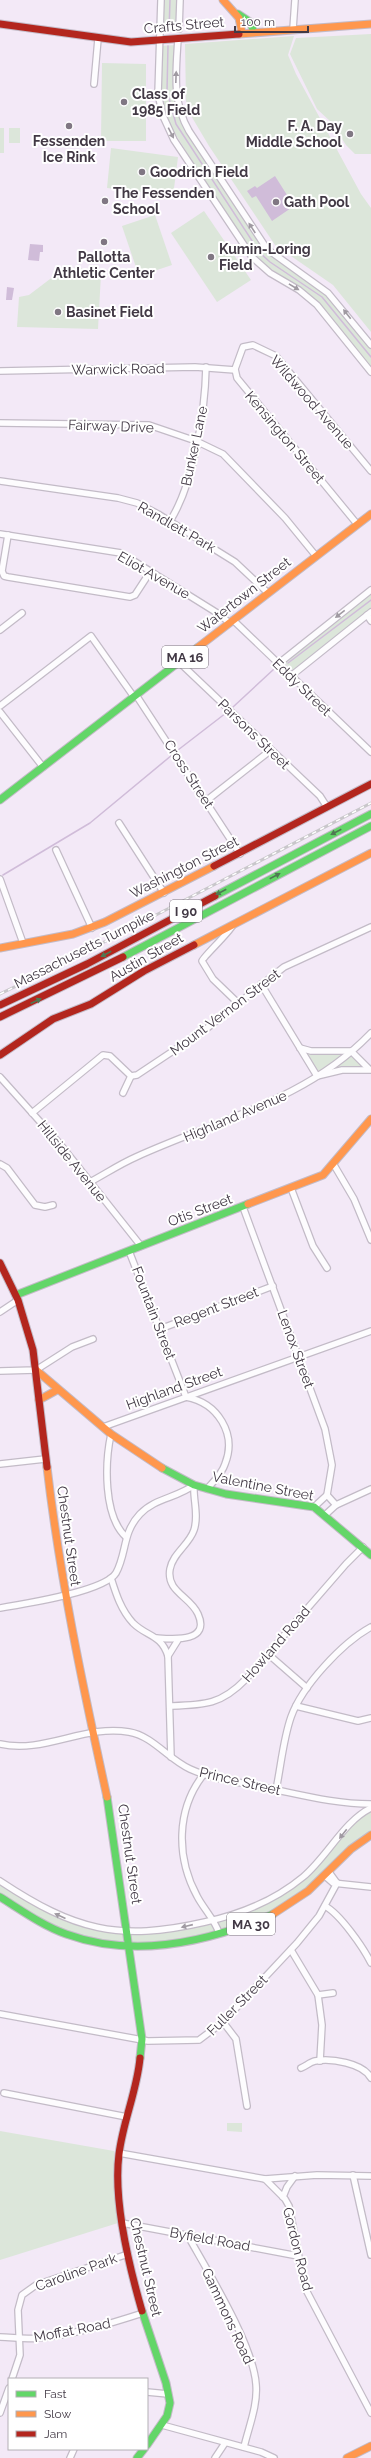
<svg xmlns="http://www.w3.org/2000/svg" width="371" height="2458" font-family="Raleway,sans-serif">
<style>
.green{fill:#dce6da}
.water{fill:#d0bcd9}
.lines{fill:none;stroke-linecap:round;stroke-linejoin:round}
.stream{stroke:#d0bcd9;stroke-width:1.5}
.street-casing{stroke:#c3bbc7;stroke-width:8}
.fast-casing{stroke:#c3bbc7;stroke-width:9}
.slow-casing{stroke:#c3bbc7;stroke-width:9}
.jam-casing{stroke:#c3bbc7;stroke-width:9}
.street{stroke:#fdfcfe;stroke-width:5.5}
.fast{stroke:#63d668;stroke-width:7}
.slow{stroke:#ff974d;stroke-width:7}
.jam{stroke:#b3261e;stroke-width:7}
.rail-casing{stroke:#c9c7cb;stroke-width:3}
.rail{stroke:#fff;stroke-width:1.5;stroke-dasharray:4.5;stroke-linecap:butt}
.oneway{fill:#a09aa2}
.oneway2{fill:#4f7853}
.poi-dot{fill:#807783;stroke:#fff;stroke-width:1.5}
.labels{text-anchor:middle;stroke-width:4;stroke-linejoin:round;paint-order:stroke}
.shield{fill:#fff;stroke:#7b747d;stroke-width:1}
.shield-label{font-size:13px;font-weight:bold;fill:#423945}
.street-label{font-size:14px;fill:#423945;stroke:#fff}
.poi-label{font-size:14px;font-weight:bold;fill:#423945;stroke:#fff;text-anchor:start}
</style>
<rect width="100%" height="100%" fill="#f3e9f7"/>
<!-- green -->
<g class="green">
<polygon points="163,0 178,0 176,31 161,32"/>
<polygon points="371,34 371,154 355,154 346,145 330,121 317,109 290,54 296,38"/>
<polygon points="294,36 288,55 296,74 361,194 371,208 371,332 333,285 275,245 209,146 190,114 186,101 185,44"/>
<polygon points="177,45 180,112 270,252 314,281 371,346 371,368 320,304 259,260 209,188 168,122 160,92 158,46"/>
<polygon points="102,63 146,64 146,141 101,141"/>
<rect x="0" y="128" width="4" height="25"/>
<rect x="9" y="128" width="11" height="15"/>
<polygon points="111,148 178,157 173,196 107,188"/>
<polygon points="204,211 251,280 217,302 171,233"/>
<polygon points="155,215 172,265 139,276 122,226"/>
<polygon points="76,267 101,274 98,329 17,327 19,297 29,295 54,276"/>
<polygon points="371,590 371,613 295,672 281,660"/>
<polygon points="305,1050 351,1051 370,1070 361,1069 317,1076"/>
<polygon points="371,1808 371,1835 321,1880 253,1923 160,1945 85,1940 0,1897 0,1881 68,1920 137,1933 233,1915 293,1885 353,1821"/>
<polygon points="227,2123 242,2123 242,2132 227,2131"/>
<polygon points="0,2131 114,2151 118,2223 0,2260"/>
</g>
<!-- water -->
<g class="water">
<polygon points="275,176 294,206 272,221 256,196 252,198 247,191 255,186 257,188"/>
<polygon points="30,244 43,245 43,252 40,252 39,261 28,260"/>
<polygon points="7,287 14,288 12,300 6,300"/>
</g>
<g class="lines">
<!-- stream -->
<g class="stream">
<polyline points="169,32 170,0"/>
<polyline points="168,46 167,91 176,124 260,253 270,262 322,297 371,357"/>
<polyline points="288,663 371,600"/>
<polyline points="233,707 274,669"/>
<polyline points="178,750 226,713"/>
<polyline points="3,875 90,823 172,755"/>
</g>
<!-- street casing -->
<g class="street-casing">
<g id="street">
<polyline points="161,0 158,94 163,116 174,140 252,257 270,273 299,290 317,305 371,372"/>
<polyline points="179,29 180,0"/>
<polyline points="293,29 295,0"/>
<path d="M178 39C176 71 172 102 189 131L267 249 328 293 371 345"/>
<polyline points="94,84 98,39"/>
<polyline points="0,371 195,367 235,370"/>
<polyline points="0,423 149,425 196,441 223,454 285,518 316,556"/>
<polyline points="0,481 118,498 137,503 158,514 235,562 268,593"/>
<path d="M170 521C194 483 205 412 206 367"/>
<polyline points="357,524 237,378 235,369 243,347 253,345 276,356 371,471"/>
<polyline points="0,534 121,553 222,616 229,623"/>
<polyline points="8,535 2,571 4,576 8,577 130,597 135,595 150,572"/>
<polyline points="367,615 371,621"/>
<polyline points="233,620 371,752"/>
<polyline points="0,630 22,613"/>
<polyline points="179,662 320,796 327,807"/>
<polyline points="278,664 371,590"/>
<polyline points="291,676 371,612"/>
<polyline points="136,695 240,854"/>
<polyline points="0,706 91,636 134,697"/>
<polyline points="0,712 43,767"/>
<polyline points="206,801 271,750"/>
<polyline points="119,823 164,893"/>
<polyline points="56,850 92,928"/>
<polyline points="0,879 23,943"/>
<path d="M233 925C228 934 203 957 202 961L213 979 239 1004"/>
<polyline points="261,984 317,1076 342,1070 371,1070"/>
<polyline points="300,1048 311,1051 351,1051 369,1069"/>
<polyline points="0,1077 60,1144 141,1246"/>
<polyline points="123,1093 131,1076"/>
<polyline points="32,1113 103,1055 110,1056 131,1076 137,1075 206,1029 284,967 371,927"/>
<polyline points="0,1164 7,1168 35,1205 45,1207 53,1205"/>
<polyline points="334,1165 354,1199 371,1240"/>
<path d="M90 1182C105 1174 120 1164 136 1157 217 1120 307 1100 371 1033"/>
<polyline points="291,1188 313,1246 327,1268"/>
<polyline points="243,1207 325,1429 332,1465 327,1495 336,1505"/>
<path d="M129 1251 186 1397C218 1403 237 1434 225 1464 222 1474 213 1482 207 1489"/>
<polyline points="0,1312 18,1300"/>
<polyline points="160,1329 273,1286"/>
<polyline points="0,1371 36,1370 72,1347 93,1339"/>
<polyline points="103,1427 371,1331"/>
<path d="M111 1434C105 1462 103 1516 126 1537"/>
<polyline points="0,1464 45,1459"/>
<polyline points="314,1507 327,1495"/>
<polyline points="325,1515 336,1505 371,1489"/>
<path d="M111 1578C116 1594 121 1610 133 1623 147 1637 161 1634 168 1656L171 1757"/>
<path d="M0 1608C23 1604 104 1592 116 1573 127 1553 122 1533 140 1514 155 1498 177 1498 194 1485"/>
<path d="M157 1638C172 1639 211 1643 198 1614 190 1596 166 1592 170 1569 173 1553 189 1545 194 1530 199 1515 193 1500 194 1485"/>
<polyline points="268,1654 307,1688"/>
<polyline points="168,1656 178,1640"/>
<path d="M170 1706C204 1705 221 1705 246 1679L346 1564 363 1547"/>
<polyline points="296,1706 358,1721 371,1718"/>
<path d="M0 1744C44 1754 85 1724 129 1732 153 1736 168 1759 190 1769 214 1780 241 1782 267 1788 302 1795 335 1804 371 1804"/>
<path d="M204 1774C176 1809 176 1857 197 1896 203 1908 215 1920 219 1933"/>
<path d="M276 1790C281 1766 283 1740 291 1717 302 1686 342 1643 371 1627"/>
<polyline points="329,1872 337,1883"/>
<polyline points="325,1876 333,1883 371,1887"/>
<path d="M0 1881C74 1930 118 1942 205 1922 242 1914 274 1901 303 1877 327 1857 344 1821 371 1808"/>
<path d="M325 1906C340 1914 363 1947 371 1963"/>
<polyline points="291,1950 318,1995 322,2025 320,2061"/>
<polyline points="318,1995 333,1993"/>
<polyline points="0,2014 148,2041 199,2040 223,2022 297,1943 319,1916 337,1883"/>
<polyline points="223,2022 236,2039 247,2106"/>
<path d="M301 2068C306 2066 310 2062 315 2061 331 2058 363 2063 371 2078"/>
<polyline points="4,2093 127,2117"/>
<polyline points="119,2153 265,2179 285,2199 289,2206 305,2288 371,2413"/>
<polyline points="353,2175 371,2255"/>
<polyline points="265,2179 317,2175 371,2176"/>
<polyline points="283,2197 287,2187 295,2176"/>
<polyline points="122,2223 298,2256"/>
<path d="M188 2236C208 2272 253 2344 256 2384 258 2405 249 2426 244 2447"/>
<path d="M0 2337C12 2337 25 2340 37 2338 73 2335 109 2324 143 2313"/>
<polyline points="12,2379 20,2355 18,2310 22,2295 36,2285 128,2254"/>
<polyline points="147,2392 168,2394"/>
<polyline points="0,2413 9,2388"/>
<polyline points="162,2425 261,2452 274,2458"/>
<polyline points="70,2458 74,2449"/>
<polyline points="215,2458 225,2443"/>
</g>
</g>
<!-- fast casing -->
<g class="fast-casing">
<g id="fast">
<polyline points="238,14 250,22 254,32"/>
<polyline points="0,800 197,648"/>
<polyline points="215,896 371,814"/>
<polyline points="123,957 371,826"/>
<polyline points="16,1295 248,1204"/>
<polyline points="162,1468 194,1485 226,1494 314,1507 371,1555"/>
<polyline points="107,1797 142,2039 140,2058"/>
<path d="M0 1897C21 1910 43 1926 66 1934 135 1959 209 1942 273 1914"/>
<polyline points="142,2311 166,2383 170,2403 167,2416 147,2445"/>
<polyline points="137,2458 144,2449"/>
</g>
</g>
<!-- slow casing -->
<g class="slow-casing">
<g id="slow">
<polyline points="223,0 239,18 242,33"/>
<polyline points="239,34 371,24"/>
<polyline points="197,648 371,514"/>
<polyline points="194,945 371,853"/>
<polyline points="0,948 73,934 105,922 214,866"/>
<polyline points="248,1204 323,1175 371,1119"/>
<polyline points="36,1370 111,1434 162,1468"/>
<polyline points="39,1400 57,1390"/>
<path d="M47 1467C60 1579 83 1687 107 1797"/>
<polyline points="273,1914 308,1891 351,1849 371,1835"/>
<polyline points="347,2458 371,2446"/>
</g>
</g>
<!-- jam casing -->
<g class="jam-casing">
<g id="jam">
<polyline points="0,24 131,42 239,34"/>
<polyline points="214,866 371,784"/>
<polyline points="0,1005 87,964 215,896"/>
<polyline points="0,1017 123,957"/>
<polyline points="0,1055 53,1019 91,1004 144,971 194,945"/>
<polyline points="0,1263 18,1300 33,1350 47,1467"/>
<path d="M140 2058C137 2091 123 2121 119 2154 113 2200 129 2266 142 2311"/>
</g>
</g>
<!-- street -->
<use href="#street" class="street"/>
<!-- fast -->
<use href="#fast" class="fast"/>
<!-- slow -->
<use href="#slow" class="slow"/>
<!-- jam -->
<use href="#jam" class="jam"/>
<!-- rail casing -->
<g class="rail-casing">
<polyline id="rail" points="0,994 60,965 371,803"/>
</g>
<!-- rail -->
<use href="#rail" class="rail"/>
</g>
<!-- one-way arrows -->
<defs><path id="oneway-solid" d="M-6-.8H1V-3.2L6.5 0L1 3.2V.8H-6Z"/></defs>
<g class="oneway">
<use href="#oneway-solid" transform="translate(176 77) rotate(-88)"/>
<use href="#oneway-solid" transform="translate(171 133) rotate(63)"/>
<use href="#oneway-solid" transform="translate(252 228) rotate(-123)"/>
<use href="#oneway-solid" transform="translate(294 287) rotate(31)"/>
<use href="#oneway-solid" transform="translate(347 314) rotate(-128)"/>
<use href="#oneway-solid" transform="translate(340 614) rotate(142)"/>
<use href="#oneway-solid" transform="translate(343 1834) rotate(128)"/>
<use href="#oneway-solid" transform="translate(60 1916) rotate(-156)"/>
<use href="#oneway-solid" transform="translate(187 1926) rotate(167)"/>
</g>
<g class="oneway2">
<use href="#oneway-solid" transform="translate(336 832) rotate(153)"/>
<use href="#oneway-solid" transform="translate(275 876) rotate(-28)"/>
<use href="#oneway-solid" transform="translate(221 892) rotate(152)"/>
<use href="#oneway-solid" transform="translate(106 954) rotate(152)"/>
<use href="#oneway-solid" transform="translate(36 1001) rotate(-25)"/>
</g>
<!-- markers -->
<g class="poi-dot">
<circle cx="124" cy="102" r="4"/>
<circle cx="69" cy="126" r="4"/>
<circle cx="350" cy="134" r="4"/>
<circle cx="142" cy="172" r="4"/>
<circle cx="105" cy="201" r="4"/>
<circle cx="276" cy="202" r="4"/>
<circle cx="104" cy="242" r="4"/>
<circle cx="211" cy="257" r="4"/>
<circle cx="58" cy="312" r="4"/>
</g>
<g class="labels">
<!-- shield labels -->
<g class="shield">
<rect x="162" y="646" width="46" height="22" rx="3"/>
<rect x="170" y="900" width="32" height="22" rx="3"/>
<rect x="227" y="1913" width="48" height="22" rx="3"/>
</g>
<g class="shield-label">
<text x="185" y="662">MA 16</text>
<text x="186" y="916">I 90</text>
<text x="251" y="1929">MA 30</text>
</g>
<!-- street labels -->
<g class="street-label">
<text transform="translate(184 25) rotate(-5)" y="5">Crafts Street</text>
<text transform="translate(118 369) rotate(-1)" y="5">Warwick Road</text>
<text transform="translate(312 402) rotate(49)" y="5">Wildwood Avenue</text>
<text transform="translate(111 426) rotate(2)" y="5">Fairway Drive</text>
<text transform="translate(285 437) rotate(50)" y="5">Kensington Street</text>
<text transform="translate(194 446) rotate(-78)" y="5">Bunker Lane</text>
<text transform="translate(177 527) rotate(30)" y="5">Randlett Park</text>
<text transform="translate(154 575) rotate(30)" y="5">Eliot Avenue</text>
<text transform="translate(244 595) rotate(-38)" y="5">Watertown Street</text>
<text transform="translate(302 687) rotate(44)" y="5">Eddy Street</text>
<text transform="translate(254 734) rotate(44)" y="5">Parsons Street</text>
<text transform="translate(189 774) rotate(57)" y="5">Cross Street</text>
<text transform="translate(184 867) rotate(-27)" y="5">Washington Street</text>
<text transform="translate(84 949) rotate(-27)" y="5">Massachusetts Turnpike</text>
<text transform="translate(146 957) rotate(-30)" y="5">Austin Street</text>
<text transform="translate(225 1012) rotate(-37)" y="5">Mount Vernon Street</text>
<text transform="translate(235 1116) rotate(-23)" y="5">Highland Avenue</text>
<text transform="translate(72 1161) rotate(51)" y="5">Hillside Avenue</text>
<text transform="translate(200 1210) rotate(-21)" y="5">Otis Street</text>
<text transform="translate(216 1307) rotate(-21)" y="5">Regent Street</text>
<text transform="translate(154 1313) rotate(69)" y="5">Fountain Street</text>
<text transform="translate(296 1349) rotate(70)" y="5">Lenox Street</text>
<text transform="translate(174 1388) rotate(-20)" y="5">Highland Street</text>
<text transform="translate(263 1486) rotate(11)" y="5">Valentine Street</text>
<text transform="translate(69 1536) rotate(82)" y="5">Chestnut Street</text>
<text transform="translate(276 1644) rotate(-49)" y="5">Howland Road</text>
<text transform="translate(240 1781) rotate(13)" y="5">Prince Street</text>
<text transform="translate(130 1854) rotate(82)" y="5">Chestnut Street</text>
<text transform="translate(237 2005) rotate(-45)" y="5">Fuller Street</text>
<text transform="translate(210 2239) rotate(10)" y="5">Byfield Road</text>
<text transform="translate(298 2249) rotate(76)" y="5">Gordon Road</text>
<text transform="translate(146 2267) rotate(77)" y="5">Chestnut Street</text>
<text transform="translate(76 2272) rotate(-20)" y="5">Caroline Park</text>
<text transform="translate(228 2316) rotate(65)" y="5">Gammons Road</text>
<text transform="translate(72 2330) rotate(-11)" y="5">Moffat Road</text>
</g>
<!-- poi labels -->
<g class="poi-label">
<text x="132" y="99">Class of<tspan x="132" dy="16">1985 Field</tspan></text>
<text x="342" y="131" text-anchor="end">F. A. Day<tspan x="342" dy="16">Middle School</tspan></text>
<text x="69" y="146" text-anchor="middle">Fessenden<tspan x="69" dy="16">Ice Rink</tspan></text>
<text x="150" y="177">Goodrich Field</text>
<text x="113" y="198">The Fessenden<tspan x="113" dy="16">School</tspan></text>
<text x="284" y="207">Gath Pool</text>
<text x="219" y="254">Kumin-Loring<tspan x="219" dy="16">Field</tspan></text>
<text x="104" y="262" text-anchor="middle">Pallotta<tspan x="104" dy="16">Athletic Center</tspan></text>
<text x="66" y="317">Basinet Field</text>
</g>
</g>
<!-- legend -->
<rect x="8" y="2378" width="140" height="72" fill="#ffffff" stroke="#b3b0b5"/>
<rect x="16" y="2391" width="20" height="6" fill="#63d668" stroke="#b3b0b5"/>
<text x="44" y="2398" font-size="12" fill="#423945">Fast</text>
<rect x="16" y="2411" width="20" height="6" fill="#ff974d" stroke="#b3b0b5"/>
<text x="44" y="2418" font-size="12" fill="#423945">Slow</text>
<rect x="16" y="2431" width="20" height="6" fill="#b3261e" stroke="#b3b0b5"/>
<text x="44" y="2438" font-size="12" fill="#423945">Jam</text>
<!-- scale -->
<path d="M235 26v6h73v-6" fill="none" stroke="#423945" stroke-width="2"/>
<text x="241" y="26" font-size="12" fill="#423945" stroke="#ffffff" stroke-width="3" paint-order="stroke">100 m</text>
</svg>
